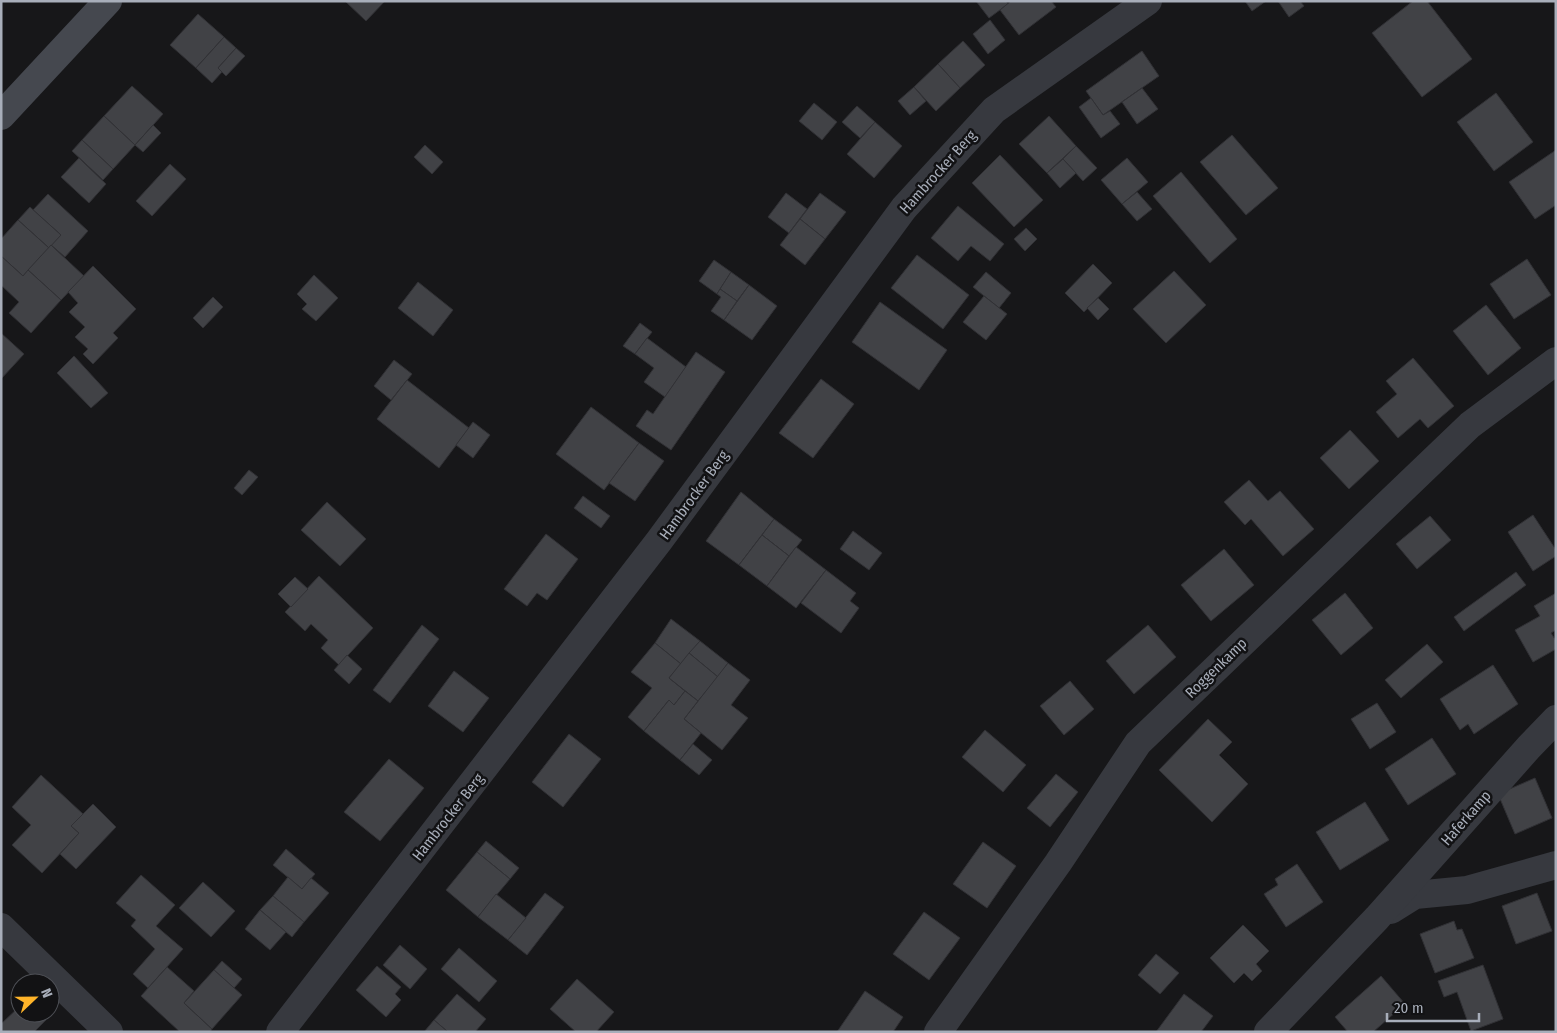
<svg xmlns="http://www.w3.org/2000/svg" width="1557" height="1033" font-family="'Fira Sans Condensed',sans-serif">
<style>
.building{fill:#414246;stroke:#313135}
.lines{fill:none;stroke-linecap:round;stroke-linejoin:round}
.street{stroke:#37393f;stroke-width:28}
.secondary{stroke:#45484f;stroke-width:28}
.labels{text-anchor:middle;stroke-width:5;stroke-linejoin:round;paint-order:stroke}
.street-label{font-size:15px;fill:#a8aeba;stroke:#121214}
</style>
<rect width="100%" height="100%" fill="#171719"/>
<!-- building -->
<g class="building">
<polygon points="345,1 385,1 366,21"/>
<polygon points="976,1 1006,1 1008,4 989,18"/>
<polygon points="1011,1 1051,1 1056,7 1019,35 1000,10"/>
<polygon points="1245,1 1266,1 1252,11"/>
<polygon points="1278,1 1300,1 1304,6 1289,17"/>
<polygon points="1413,1 1427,1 1472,59 1422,97 1372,33"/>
<polygon points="198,14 224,37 196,68 170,45"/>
<polygon points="990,20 1005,40 988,54 973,34"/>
<polygon points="224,37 236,48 218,68 222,72 212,83 196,68"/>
<polygon points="963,41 985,65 960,88 938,64"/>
<polygon points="236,48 245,56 226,76 218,68"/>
<polygon points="1142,51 1159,76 1103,115 1086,91"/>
<polygon points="938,64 960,88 936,111 914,87"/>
<polygon points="132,86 163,114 135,145 104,116"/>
<polygon points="914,87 926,101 910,115 898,101"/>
<polygon points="1142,88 1158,109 1137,124 1122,102"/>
<polygon points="1496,93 1533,142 1494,171 1457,122"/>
<polygon points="1091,98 1103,115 1110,111 1120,124 1101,138 1079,107"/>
<polygon points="814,103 837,122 822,140 799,121"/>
<polygon points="857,106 875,122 860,138 842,122"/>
<polygon points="104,116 135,145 113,169 82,140"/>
<polygon points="1049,116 1076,146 1047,173 1019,144"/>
<polygon points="875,122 902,146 874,178 847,154"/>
<polygon points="153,125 161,133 143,152 135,145"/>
<polygon points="1232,135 1278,188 1246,215 1200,162"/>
<polygon points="82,140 113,169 103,180 72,151"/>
<polygon points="425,145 443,162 432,174 414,157"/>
<polygon points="1076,146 1097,168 1083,181 1063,159"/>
<polygon points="1556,150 1556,205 1535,219 1509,182"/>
<polygon points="1000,155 1043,200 1014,227 972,183"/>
<polygon points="79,158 106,184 89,203 61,177"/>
<polygon points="1127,158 1148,182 1122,204 1101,180"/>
<polygon points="1063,159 1076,173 1060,188 1047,173"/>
<polygon points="170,164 186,179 152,216 136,201"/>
<polygon points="1181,172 1237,239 1210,263 1153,196"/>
<polygon points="1137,192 1152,209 1137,221 1122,204"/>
<polygon points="786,193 807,209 789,233 768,217"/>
<polygon points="820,193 846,212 825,239 800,219"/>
<polygon points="48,194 88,231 65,257 51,245 61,235 33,210"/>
<polygon points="958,206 1004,244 990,261 971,246 958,261 931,238"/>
<polygon points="30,207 61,235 49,248 18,220"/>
<polygon points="800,219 825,239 805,265 780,245"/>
<polygon points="18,220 49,248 23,276 1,256 1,239"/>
<polygon points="1026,228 1037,239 1025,251 1014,239"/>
<polygon points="51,245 84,276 61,300 28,270"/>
<polygon points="917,255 969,295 943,329 891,288"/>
<polygon points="1,256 23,276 28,270 61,300 31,333 9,313 19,302 1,285"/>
<polygon points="1527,259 1551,295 1514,319 1490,284"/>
<polygon points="714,260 731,272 717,294 699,281"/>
<polygon points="1093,264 1112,283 1084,312 1065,293"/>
<polygon points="93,266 136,309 113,333 118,338 93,364 83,354 88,349 75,337 85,327 69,312 78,303 68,292"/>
<polygon points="1174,271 1206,305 1166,343 1133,309"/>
<polygon points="731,272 749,285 737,301 720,289"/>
<polygon points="986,272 1011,293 999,308 973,287"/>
<polygon points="314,275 338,298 316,321 302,309 307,304 297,294"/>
<polygon points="418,282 453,310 433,336 398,308"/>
<polygon points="749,285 777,306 752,340 724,320"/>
<polygon points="720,289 737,301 724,320 711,311 721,297 717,294"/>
<polygon points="984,296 1007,314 986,340 963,322"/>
<polygon points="213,297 223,307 203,328 193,318"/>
<polygon points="1098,298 1109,309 1098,320 1087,308"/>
<polygon points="880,302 947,350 919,390 852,342"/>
<polygon points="1486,305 1521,348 1488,375 1453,331"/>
<polygon points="640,323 652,332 635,354 623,346"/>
<polygon points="1,333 24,354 1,379"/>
<polygon points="647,338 686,367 665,397 644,382 654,368 635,354"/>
<polygon points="696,352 725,372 671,450 636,426 647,410 653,414"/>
<polygon points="74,356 108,393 91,408 57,373"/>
<polygon points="1413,358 1454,406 1428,428 1420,419 1398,438 1376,412 1397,394 1386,381"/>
<polygon points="394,360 412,374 391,400 374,386"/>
<polygon points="821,379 854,404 813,458 779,433"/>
<polygon points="407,380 469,428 439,468 377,419"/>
<polygon points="591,407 639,443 604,490 556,454"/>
<polygon points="473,422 490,435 473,458 456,445"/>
<polygon points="1350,430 1379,461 1349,489 1320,458"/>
<polygon points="639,443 664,461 635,501 609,483"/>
<polygon points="249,470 258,477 242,495 234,488"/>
<polygon points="1249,480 1268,501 1280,491 1314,529 1283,556 1251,519 1245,525 1224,502"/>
<polygon points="741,492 774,519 739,565 706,541"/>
<polygon points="583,496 610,516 601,528 574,508"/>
<polygon points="327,502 366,539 340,566 301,530"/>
<polygon points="1533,515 1556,550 1556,556 1533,571 1508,532"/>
<polygon points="1430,516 1451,540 1417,569 1396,544"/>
<polygon points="774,519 802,540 789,556 762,535"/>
<polygon points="853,531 882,553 869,570 840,549"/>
<polygon points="546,534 578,559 547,600 537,593 527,606 504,589"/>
<polygon points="762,535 789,556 767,586 739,565"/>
<polygon points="796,547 826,570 796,608 767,586"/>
<polygon points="1224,549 1254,585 1211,621 1181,585"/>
<polygon points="826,570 856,593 850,601 859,608 841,633 801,603"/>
<polygon points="1516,572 1526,585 1464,631 1454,617"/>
<polygon points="319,576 373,628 339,665 321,648 328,640 311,624 305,631 285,612"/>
<polygon points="295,577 308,589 291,607 278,594"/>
<polygon points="1345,593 1373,628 1341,655 1312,620"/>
<polygon points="1556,593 1556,630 1551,633 1556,641 1556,649 1533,662 1515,630 1540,616 1534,606"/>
<polygon points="671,619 700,641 681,664 655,643"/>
<polygon points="422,625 439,639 390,703 373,690"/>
<polygon points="1148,625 1176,657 1134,694 1106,661"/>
<polygon points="700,641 728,663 718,677 689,653"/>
<polygon points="655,643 681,664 669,678 685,691 674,705 669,700 644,731 628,717 652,688 631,672"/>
<polygon points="1427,644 1443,662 1401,698 1385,680"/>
<polygon points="689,653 718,677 698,701 669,678"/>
<polygon points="347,655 362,669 349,684 334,670"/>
<polygon points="728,663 750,680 731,705 748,718 722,750 684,719"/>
<polygon points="1493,665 1518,704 1474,734 1468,724 1460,730 1440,699"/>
<polygon points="454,671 489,698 463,732 428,706"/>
<polygon points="1070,681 1094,709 1064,735 1040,706"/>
<polygon points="685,691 698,701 684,719 701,733 680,760 644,731 669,700 674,705"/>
<polygon points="1377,703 1396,732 1370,749 1351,719"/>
<polygon points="1208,719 1232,742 1219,755 1248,784 1212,822 1159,770"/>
<polygon points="985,730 1026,765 1003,792 962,757"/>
<polygon points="569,734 601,759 563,807 532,782"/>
<polygon points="1432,738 1456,774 1408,805 1385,769"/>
<polygon points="693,744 712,760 699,775 680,760"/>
<polygon points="389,759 424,788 380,841 344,812"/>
<polygon points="1056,774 1078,792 1050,827 1027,808"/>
<polygon points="41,775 83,814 71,826 79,833 42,873 12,845 31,825 12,807"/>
<polygon points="1535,778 1552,818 1515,834 1498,794"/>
<polygon points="1365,802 1389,840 1340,870 1316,832"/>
<polygon points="93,804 116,827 76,869 60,854 79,833 71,826"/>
<polygon points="486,841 519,868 510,879 477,852"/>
<polygon points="983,842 1016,866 987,908 953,884"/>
<polygon points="286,849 315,874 302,889 273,865"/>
<polygon points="477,852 510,879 478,917 446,890"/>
<polygon points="1297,864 1323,902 1286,927 1264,894 1278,885 1275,879"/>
<polygon points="141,875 175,905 156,926 183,949 148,988 133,974 155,949 131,926 136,920 116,903"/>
<polygon points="288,877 302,889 311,878 329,893 304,922 273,896"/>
<polygon points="203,882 235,911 211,937 179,908"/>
<polygon points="545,893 564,907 527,955 508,940"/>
<polygon points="1537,893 1552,931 1516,944 1502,906"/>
<polygon points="496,894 526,918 508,940 478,917"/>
<polygon points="273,896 304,922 292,937 260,910"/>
<polygon points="260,910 286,932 270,950 245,929"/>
<polygon points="924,912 960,938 929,980 893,954"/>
<polygon points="1454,921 1457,930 1462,929 1474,958 1435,973 1420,934"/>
<polygon points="1243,925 1269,951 1256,964 1262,971 1252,981 1244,973 1234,983 1210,958"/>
<polygon points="400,945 427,969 410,989 383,965"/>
<polygon points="459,948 497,981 479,1002 441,969"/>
<polygon points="1156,954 1179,973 1160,994 1138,975"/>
<polygon points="222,961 242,979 234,988 214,970"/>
<polygon points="1483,965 1503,1019 1471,1031 1457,992 1444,997 1438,981"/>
<polygon points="377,966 401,987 395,994 401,1000 386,1017 356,990"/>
<polygon points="167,967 194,991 184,1003 212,1029 210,1032 180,1032 141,996"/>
<polygon points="214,970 242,995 212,1029 184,1003"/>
<polygon points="1381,976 1405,1004 1373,1032 1348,1032 1335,1017"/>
<polygon points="577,979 614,1012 596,1032 576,1032 550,1009"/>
<polygon points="865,991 903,1017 893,1032 837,1032"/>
<polygon points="457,994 486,1019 475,1032 448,1032 434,1020"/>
<polygon points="1184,994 1213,1016 1201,1032 1156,1032"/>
<polygon points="20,1006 20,1013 39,1013 46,1020 34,1032 1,1032 1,1024"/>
<polygon points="434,1020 448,1032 424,1032"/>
</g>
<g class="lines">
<!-- street -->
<g class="street">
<polyline points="1391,910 1415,895 1467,890 1556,865"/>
<polyline points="1,927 109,1032"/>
<polyline points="280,1032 659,541 904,208 994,110 1148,1"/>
<polyline points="938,1032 1058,863 1138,743 1470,425 1556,361"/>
<polyline points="1268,1032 1377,918 1529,747 1556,719"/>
</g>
<!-- secondary -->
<polyline class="secondary" points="1,116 108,1"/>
</g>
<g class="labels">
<!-- street labels -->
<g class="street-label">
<text transform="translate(938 172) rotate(-48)" y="5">Hambrocker Berg</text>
<text transform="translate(694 495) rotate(-54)" y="5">Hambrocker Berg</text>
<text transform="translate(1216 668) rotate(-44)" y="5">Roggenkamp</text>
<text transform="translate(448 817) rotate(-52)" y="5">Hambrocker Berg</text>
<text transform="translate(1466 818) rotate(-49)" y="5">Haferkamp</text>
</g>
</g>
<!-- border -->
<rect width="1557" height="1033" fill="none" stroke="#a8aeba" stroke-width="5"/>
<!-- north arrow -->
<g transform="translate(35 998) rotate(68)"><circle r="24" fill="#121214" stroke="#4e5056"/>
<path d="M0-4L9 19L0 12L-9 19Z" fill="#ffb429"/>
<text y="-8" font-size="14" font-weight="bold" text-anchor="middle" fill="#a8aeba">N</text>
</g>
<!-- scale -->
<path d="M1387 1013v8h92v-8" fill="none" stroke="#a8aeba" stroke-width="2.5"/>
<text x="1394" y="1013" font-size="15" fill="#a8aeba" stroke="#121214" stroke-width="4" paint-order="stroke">20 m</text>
</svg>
